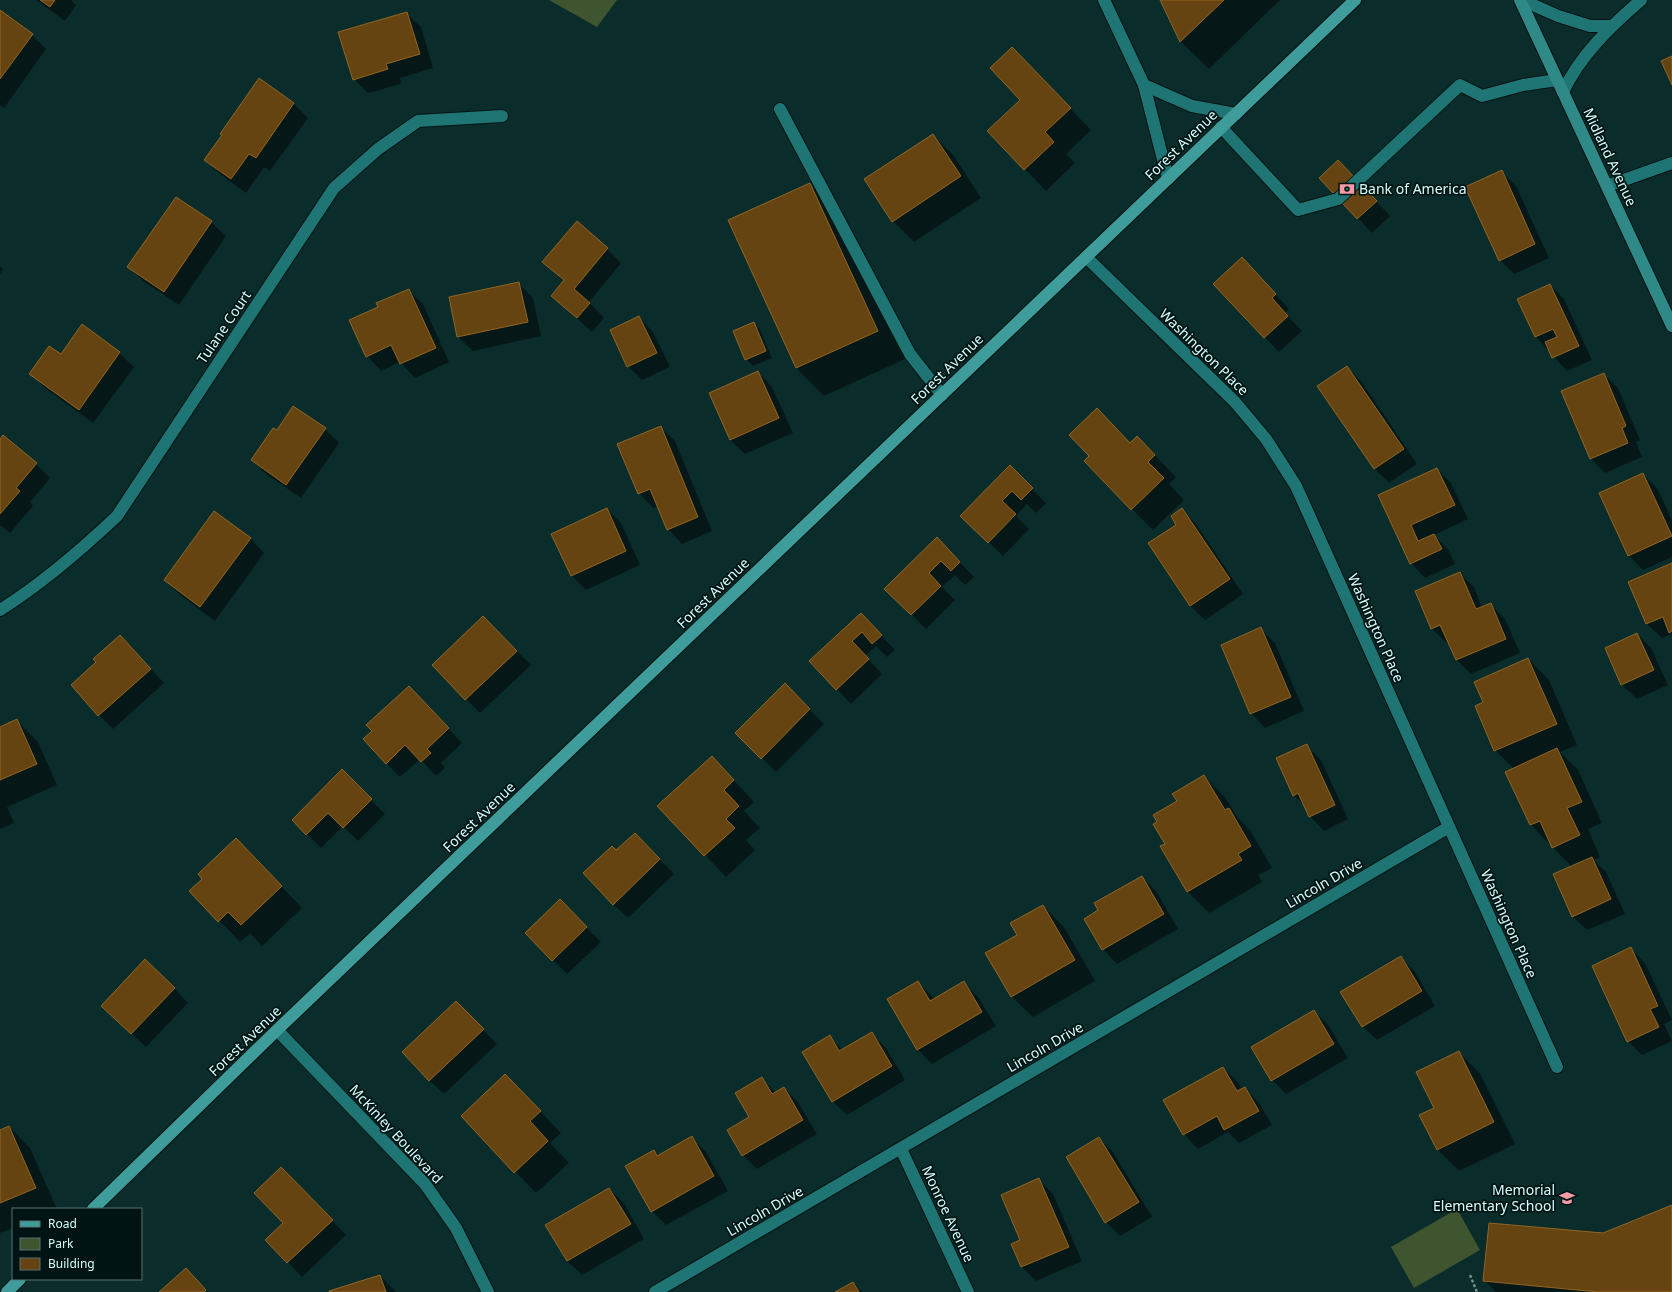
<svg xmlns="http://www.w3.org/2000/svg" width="1672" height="1292" font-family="'Noto Sans',sans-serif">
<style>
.green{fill:#3f552f}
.shadow{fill:#0007}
.building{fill:#641;stroke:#926523}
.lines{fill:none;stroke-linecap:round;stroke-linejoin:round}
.lane-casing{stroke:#051312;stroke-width:14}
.street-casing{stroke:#051312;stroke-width:14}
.secondary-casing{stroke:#051312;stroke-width:14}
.primary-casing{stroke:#051312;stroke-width:14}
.path{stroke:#6d9190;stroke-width:2.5;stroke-dasharray:3 2;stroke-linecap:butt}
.lane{stroke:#1e7573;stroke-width:12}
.street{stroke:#1e7573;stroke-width:12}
.secondary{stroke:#2e8987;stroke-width:12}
.primary{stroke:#3e9d9b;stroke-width:12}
.labels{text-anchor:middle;stroke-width:3.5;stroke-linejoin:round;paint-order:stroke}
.street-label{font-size:14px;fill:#d7fdfb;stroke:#001414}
.poi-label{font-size:14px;fill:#d7fdfb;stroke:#001414;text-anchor:start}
</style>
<rect width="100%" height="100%" fill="#0a2d2c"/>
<!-- green -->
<g class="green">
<polygon points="549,0 617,0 597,27"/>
<polygon points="1457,1209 1480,1250 1414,1288 1391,1247"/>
</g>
<!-- shadow -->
<g class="shadow">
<polygon points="36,0 71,0 76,5 65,21"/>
<polygon points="1161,0 1280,0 1209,69 1181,42"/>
<polygon points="0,11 32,35 46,49 4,108 0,105"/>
<polygon points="406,13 421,27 433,68 400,78 401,84 368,93 354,79"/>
<polygon points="1033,70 1091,130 1066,154 1075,163 1046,191 989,131 1022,100"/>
<polygon points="259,79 294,104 308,118 270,171 264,167 246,193 220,174 205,160"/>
<polygon points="933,135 954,156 981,198 914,242 893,221"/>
<polygon points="1502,172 1516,186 1549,258 1514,274 1500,260"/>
<polygon points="1352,176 1390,216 1372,233 1320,178"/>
<polygon points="810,185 838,212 905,359 824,396 796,368"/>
<polygon points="176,198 211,222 226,236 179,305 143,281 129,267"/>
<polygon points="607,249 621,263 589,302 604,318 592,332 552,296 564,282 544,262"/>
<polygon points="0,266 3,270 0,274"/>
<polygon points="1256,273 1289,309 1285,313 1302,331 1279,352 1215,284"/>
<polygon points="519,284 533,298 541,336 473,351 458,337"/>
<polygon points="1550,285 1564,299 1592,360 1567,371 1536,337"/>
<polygon points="408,290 423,304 449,362 415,378 400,362 381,371 367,356 379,307"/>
<polygon points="639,317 653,332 670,367 642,380 628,366"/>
<polygon points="754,323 760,330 772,358 753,366 746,359"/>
<polygon points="119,353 134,367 93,423 45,388 31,374 61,356"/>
<polygon points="1347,367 1361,381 1417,464 1389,483 1375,469 1319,386"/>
<polygon points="758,372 772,387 793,433 745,454 730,440"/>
<polygon points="1603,374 1618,388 1640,440 1636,442 1642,457 1605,473 1590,458"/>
<polygon points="660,427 675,441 712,531 682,544 668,529 658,506 653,508 639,493"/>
<polygon points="325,429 339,443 301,498 266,474 252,460 277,431"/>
<polygon points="1137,437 1176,477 1169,484 1184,500 1153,530 1132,509 1131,444"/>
<polygon points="0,440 36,464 50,478 30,502 33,506 10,533 0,525"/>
<polygon points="1010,467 1046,503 1036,513 1027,504 1016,516 1029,529 1003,556 962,516"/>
<polygon points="1437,469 1451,483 1468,519 1434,535 1448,549 1455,564 1425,578 1411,563 1380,496"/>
<polygon points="1643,474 1657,488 1672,520 1672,557 1643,570 1629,556 1600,494"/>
<polygon points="607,509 621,523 640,565 586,590 571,575"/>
<polygon points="1182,510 1196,524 1243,594 1205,620 1190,606 1149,544 1177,525"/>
<polygon points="250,538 264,553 215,621 179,594 165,580"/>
<polygon points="951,553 974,577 965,585 955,575 942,587 955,600 926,629 886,589"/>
<polygon points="1672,564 1672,634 1662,638 1647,624 1630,583"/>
<polygon points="1459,573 1474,587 1482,608 1490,604 1505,619 1520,653 1471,674 1456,659 1449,642 1447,643 1432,629 1417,591"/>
<polygon points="861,614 895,650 887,657 876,646 865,656 882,674 851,704 810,661"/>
<polygon points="1261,629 1275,643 1304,711 1265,728 1251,713"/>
<polygon points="497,631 531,665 480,713 433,665"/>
<polygon points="1637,634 1651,648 1668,685 1637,699 1622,685 1606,648"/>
<polygon points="120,636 164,683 113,729 99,715 98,662"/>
<polygon points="1528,659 1549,680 1577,745 1560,752 1578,770 1602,823 1588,829 1600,857 1594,860 1606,872 1625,914 1587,930 1572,916 1572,867 1531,825 1507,772 1514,769 1495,750 1484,703"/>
<polygon points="785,685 824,724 776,772 737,733"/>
<polygon points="423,701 462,743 441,763 445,768 436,776 420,759 400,777 386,763"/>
<polygon points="17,721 38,742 57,785 7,807 14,823 0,829 0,728"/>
<polygon points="1306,746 1321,760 1348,819 1324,831 1310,816 1305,806 1294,795"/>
<polygon points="712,757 754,802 744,811 760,828 746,840 755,850 726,877 659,806"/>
<polygon points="342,771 385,814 358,841 343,826 321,848 293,820"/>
<polygon points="1204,776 1225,797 1237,817 1250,830 1272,868 1258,875 1262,882 1209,913 1188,892 1161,847 1166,845 1178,801"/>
<polygon points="236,839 302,908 262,946 250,933 240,942 191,891 204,879"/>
<polygon points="649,848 674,874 628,918 613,904"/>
<polygon points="1142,877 1156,891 1178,929 1117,964 1103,949 1099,911"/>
<polygon points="560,901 601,942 567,974 553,960"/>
<polygon points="1043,906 1064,927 1095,981 1033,1017 1011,996 1018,935"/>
<polygon points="1631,949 1645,963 1672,1020 1664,1024 1672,1041 1642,1055 1628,1041"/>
<polygon points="1400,957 1415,972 1435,1006 1377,1040 1362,1026"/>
<polygon points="918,982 935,1000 964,983 978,997 996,1026 932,1064 918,1050 888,1000"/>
<polygon points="174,988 188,1003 146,1047 117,1020"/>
<polygon points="1314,1011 1328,1025 1348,1058 1286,1094 1272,1080"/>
<polygon points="470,1016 497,1044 444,1094 429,1080"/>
<polygon points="871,1033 886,1048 905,1080 847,1115 832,1101 829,1037 843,1050"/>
<polygon points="1459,1052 1480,1074 1515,1144 1459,1171 1438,1150 1421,1115 1435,1108"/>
<polygon points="1223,1068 1238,1082 1242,1090 1245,1088 1259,1103 1272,1125 1239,1143 1228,1132 1198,1149 1184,1134"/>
<polygon points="762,1079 776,1093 784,1088 798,1102 817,1134 757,1169 743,1155 750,1117"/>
<polygon points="526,1096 561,1133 550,1143 569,1163 536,1193 462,1116"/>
<polygon points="9,1127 30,1148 57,1209 13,1209 13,1228 0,1233 0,1131"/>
<polygon points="692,1138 706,1152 728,1191 666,1225 652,1211 654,1151 659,1156"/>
<polygon points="1099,1138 1113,1152 1152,1217 1120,1236 1106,1222"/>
<polygon points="1039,1180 1053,1194 1082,1261 1036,1281 1022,1267 1022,1241"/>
<polygon points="296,1182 346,1235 302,1277 267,1240 284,1223"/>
<polygon points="609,1189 624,1203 644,1239 582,1275 567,1261 546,1225"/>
<polygon points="1672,1206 1672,1292 1496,1292 1484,1280"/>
<polygon points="380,1276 396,1292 330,1292"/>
<polygon points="853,1283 862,1292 837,1292"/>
</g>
<!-- building -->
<g class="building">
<polygon points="40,0 55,0 50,7"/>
<polygon points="1160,0 1224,0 1180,42"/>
<polygon points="0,10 33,34 0,79"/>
<polygon points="407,12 420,54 386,64 388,69 353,80 338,32"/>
<polygon points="1012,47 1071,108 1045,132 1054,142 1024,170 987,131 1020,100 990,68"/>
<polygon points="1672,56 1672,85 1661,61"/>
<polygon points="259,78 294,103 256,158 249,154 231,179 204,160 222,135 220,134"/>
<polygon points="933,134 961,176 892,222 864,179"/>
<polygon points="1338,160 1377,201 1357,219 1319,178"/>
<polygon points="1502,170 1535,244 1499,261 1465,187"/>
<polygon points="810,183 878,331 796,368 728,220"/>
<polygon points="176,197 212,221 164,292 127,267"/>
<polygon points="577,221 608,248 574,289 590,303 577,318 551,296 564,280 542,262"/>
<polygon points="1242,257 1276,294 1272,298 1288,316 1264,338 1213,284"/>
<polygon points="519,282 528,322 457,337 449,297"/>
<polygon points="1550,284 1579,346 1552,358 1545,342 1557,337 1553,329 1535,337 1517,299"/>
<polygon points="409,289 436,348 400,364 391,345 366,357 349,320 378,307 376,303"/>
<polygon points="639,316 657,353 627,367 610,330"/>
<polygon points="754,322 766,351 745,360 733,331"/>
<polygon points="82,324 120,352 79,410 29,374 49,346 61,354"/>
<polygon points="1347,366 1404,449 1374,469 1317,386"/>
<polygon points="758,371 779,418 730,440 709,393"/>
<polygon points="1604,373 1626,426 1622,428 1628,443 1590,459 1561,391"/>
<polygon points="293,406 326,428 286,485 251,460 273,428 277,430"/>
<polygon points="1097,408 1130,443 1137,436 1155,455 1148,462 1164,478 1131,510 1084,461 1089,456 1069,435"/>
<polygon points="661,426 698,517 667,530 650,489 638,494 617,444"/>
<polygon points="3,435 37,463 16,488 20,491 0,514 0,439"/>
<polygon points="1010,465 1033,488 1021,500 1012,491 1002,501 1016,514 988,543 960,516"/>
<polygon points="1437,468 1455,505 1411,525 1418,541 1434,534 1442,549 1410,564 1378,495"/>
<polygon points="1643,473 1672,536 1628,556 1599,493"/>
<polygon points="607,508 626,551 571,576 551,534"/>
<polygon points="1182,508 1230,579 1190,606 1148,543 1176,525 1171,516"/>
<polygon points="214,511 251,538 200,607 164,580"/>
<polygon points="937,537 960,562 951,571 941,561 929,573 941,586 911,615 884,589"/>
<polygon points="1672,563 1672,631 1669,633 1663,617 1646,624 1628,582"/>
<polygon points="1460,572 1476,609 1491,603 1506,639 1456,660 1440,625 1431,629 1415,591"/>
<polygon points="861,613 882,635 872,644 862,632 852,641 869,659 836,690 809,661"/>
<polygon points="483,616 517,651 465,700 432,665"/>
<polygon points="1261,627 1291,697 1250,714 1221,645"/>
<polygon points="1637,633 1654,670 1621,685 1605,648"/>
<polygon points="120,635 151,669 98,716 71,685 96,662 93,659"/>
<polygon points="1528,658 1557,724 1494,751 1475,706 1483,702 1474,682"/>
<polygon points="785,683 810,709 761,759 735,733"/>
<polygon points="409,686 449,728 427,749 431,753 421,762 405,745 386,764 363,739 372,731 366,725"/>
<polygon points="17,719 37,764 0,780 0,727"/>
<polygon points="1307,744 1335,805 1309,817 1298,793 1293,796 1276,758"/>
<polygon points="1557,748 1582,802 1567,808 1580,835 1552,848 1540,821 1530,825 1505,772"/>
<polygon points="712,756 734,780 724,790 739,806 726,819 735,828 704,856 657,806"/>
<polygon points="342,769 372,799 343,828 328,813 306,835 292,820"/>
<polygon points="1204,775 1225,810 1229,808 1251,846 1238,854 1242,860 1187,892 1160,846 1165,844 1153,824 1157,822 1153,815 1177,801 1172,794"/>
<polygon points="635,833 660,859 613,905 583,873 612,846 616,850"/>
<polygon points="236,838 282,886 241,925 228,912 218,922 189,891 202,879 198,874"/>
<polygon points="1592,857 1611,899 1572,917 1553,874"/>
<polygon points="1142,876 1164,914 1102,950 1084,919 1098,910 1094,903"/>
<polygon points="560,899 587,927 552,961 525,933"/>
<polygon points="1043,905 1075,960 1011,997 985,953 1017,935 1010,923"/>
<polygon points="1631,947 1658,1006 1650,1009 1659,1027 1627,1042 1592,966"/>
<polygon points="1401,956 1422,991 1362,1027 1340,992"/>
<polygon points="145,959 175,988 131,1034 101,1006"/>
<polygon points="918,981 930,1001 964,981 982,1012 917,1050 887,999"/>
<polygon points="456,1001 484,1029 429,1081 402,1052"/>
<polygon points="1314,1010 1334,1044 1271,1081 1251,1047"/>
<polygon points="872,1032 892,1066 832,1102 802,1052 830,1035 839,1051"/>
<polygon points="1459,1051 1494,1122 1437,1150 1419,1115 1434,1108 1416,1072"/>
<polygon points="1223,1067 1237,1091 1245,1087 1259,1111 1224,1130 1217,1116 1183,1135 1163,1100"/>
<polygon points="505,1074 541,1111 530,1121 548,1141 514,1173 461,1116"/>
<polygon points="762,1077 772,1094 784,1087 803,1120 742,1156 727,1130 749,1117 735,1093"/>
<polygon points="9,1126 36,1188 0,1203 0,1130"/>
<polygon points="692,1136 714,1176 651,1212 625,1166 654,1150 657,1156"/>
<polygon points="1099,1137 1139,1202 1105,1223 1066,1157"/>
<polygon points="281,1167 333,1220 287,1263 265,1240 283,1223 254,1193"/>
<polygon points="1039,1178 1069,1247 1021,1267 1011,1244 1020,1240 1001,1195"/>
<polygon points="609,1188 631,1224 567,1261 545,1225"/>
<polygon points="1672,1205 1672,1292 1598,1292 1483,1281 1489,1223 1603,1233"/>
<polygon points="186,1268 206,1290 204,1292 159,1292"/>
<polygon points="380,1275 386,1292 329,1292 329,1291"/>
<polygon points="853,1282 859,1292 835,1292"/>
</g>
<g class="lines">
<!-- lane casing -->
<g class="lane-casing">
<g id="lane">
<polyline points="1104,0 1144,85 1168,179"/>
<polyline points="1522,0 1558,16 1590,26 1611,26"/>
<polyline points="1144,85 1192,106 1236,114"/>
<path d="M1563 92C1580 55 1611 26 1641 0"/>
<polyline points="780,109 910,354 942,395"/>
<polyline points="1221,127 1298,210 1338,199 1460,85 1482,96 1523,85 1557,80"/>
<polyline points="1607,186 1672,163"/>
</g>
</g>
<!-- street casing -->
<g class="street-casing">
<g id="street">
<polyline points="1086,257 1235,402 1266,439 1296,486 1557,1067"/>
<path d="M0 610C43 583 80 551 117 516L334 188 378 149 418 121 502 116"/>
<polyline points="277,1030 425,1184 456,1228 488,1292"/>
<polyline points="901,1149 968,1292"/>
<polyline points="655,1292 1449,827"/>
</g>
</g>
<!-- secondary casing -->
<g class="secondary-casing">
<polyline id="secondary" points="1520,0 1672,326"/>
</g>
<!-- primary casing -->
<g class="primary-casing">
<g id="primary">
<polyline points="93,1209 277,1030 1355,0"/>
<polyline points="7,1292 20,1279"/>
</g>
</g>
<!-- path -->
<polyline class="path" points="1470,1275 1477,1292"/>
<!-- lane -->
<use href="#lane" class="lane"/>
<!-- street -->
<use href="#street" class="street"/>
<!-- secondary -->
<use href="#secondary" class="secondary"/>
<!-- primary -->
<use href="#primary" class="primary"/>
</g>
<!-- icons -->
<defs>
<g id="bank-bare" transform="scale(1.2)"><path d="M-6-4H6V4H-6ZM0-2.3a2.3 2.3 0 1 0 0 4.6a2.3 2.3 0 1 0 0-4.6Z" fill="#f49aa4" stroke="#001414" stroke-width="2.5" paint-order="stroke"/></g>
<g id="school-bare" transform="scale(1.2)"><path d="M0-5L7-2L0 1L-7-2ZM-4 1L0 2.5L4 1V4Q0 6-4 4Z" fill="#f49aa4" stroke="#001414" stroke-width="2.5" paint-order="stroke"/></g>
</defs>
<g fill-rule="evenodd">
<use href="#bank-bare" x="1347" y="189"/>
<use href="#school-bare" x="1567" y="1198"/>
</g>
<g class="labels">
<!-- street labels -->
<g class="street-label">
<text transform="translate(1181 145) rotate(-44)" y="5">Forest Avenue</text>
<text transform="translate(1610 157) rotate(65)" y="5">Midland Avenue</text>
<text transform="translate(224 327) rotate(-56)" y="5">Tulane Court</text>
<text transform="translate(1204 352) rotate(44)" y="5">Washington Place</text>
<text transform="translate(947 369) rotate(-44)" y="5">Forest Avenue</text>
<text transform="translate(713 593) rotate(-44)" y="5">Forest Avenue</text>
<text transform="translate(1376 628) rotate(66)" y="5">Washington Place</text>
<text transform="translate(479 817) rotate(-44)" y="5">Forest Avenue</text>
<text transform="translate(1324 883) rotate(-30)" y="5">Lincoln Drive</text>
<text transform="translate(1509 924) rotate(66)" y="5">Washington Place</text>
<text transform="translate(245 1041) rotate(-44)" y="5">Forest Avenue</text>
<text transform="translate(1045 1047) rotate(-30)" y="5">Lincoln Drive</text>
<text transform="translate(396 1134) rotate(47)" y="5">McKinley Boulevard</text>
<text transform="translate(765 1211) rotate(-30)" y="5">Lincoln Drive</text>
<text transform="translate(948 1214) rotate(65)" y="5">Monroe Avenue</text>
</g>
<!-- poi labels -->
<g class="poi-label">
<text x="1359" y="194">Bank of America</text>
<text x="1555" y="1195" text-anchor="end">Memorial<tspan x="1555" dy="16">Elementary School</tspan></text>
</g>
</g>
<!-- legend -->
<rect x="12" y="1208" width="130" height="72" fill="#001414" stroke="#567170"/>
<rect x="20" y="1221" width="20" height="6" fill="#3e9d9b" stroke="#567170"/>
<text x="48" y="1228" font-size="12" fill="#d7fdfb">Road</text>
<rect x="20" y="1238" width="20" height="12" fill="#3f552f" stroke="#567170"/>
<text x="48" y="1248" font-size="12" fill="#d7fdfb">Park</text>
<rect x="20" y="1258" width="20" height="12" fill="#664411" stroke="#567170"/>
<text x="48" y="1268" font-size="12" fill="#d7fdfb">Building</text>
</svg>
